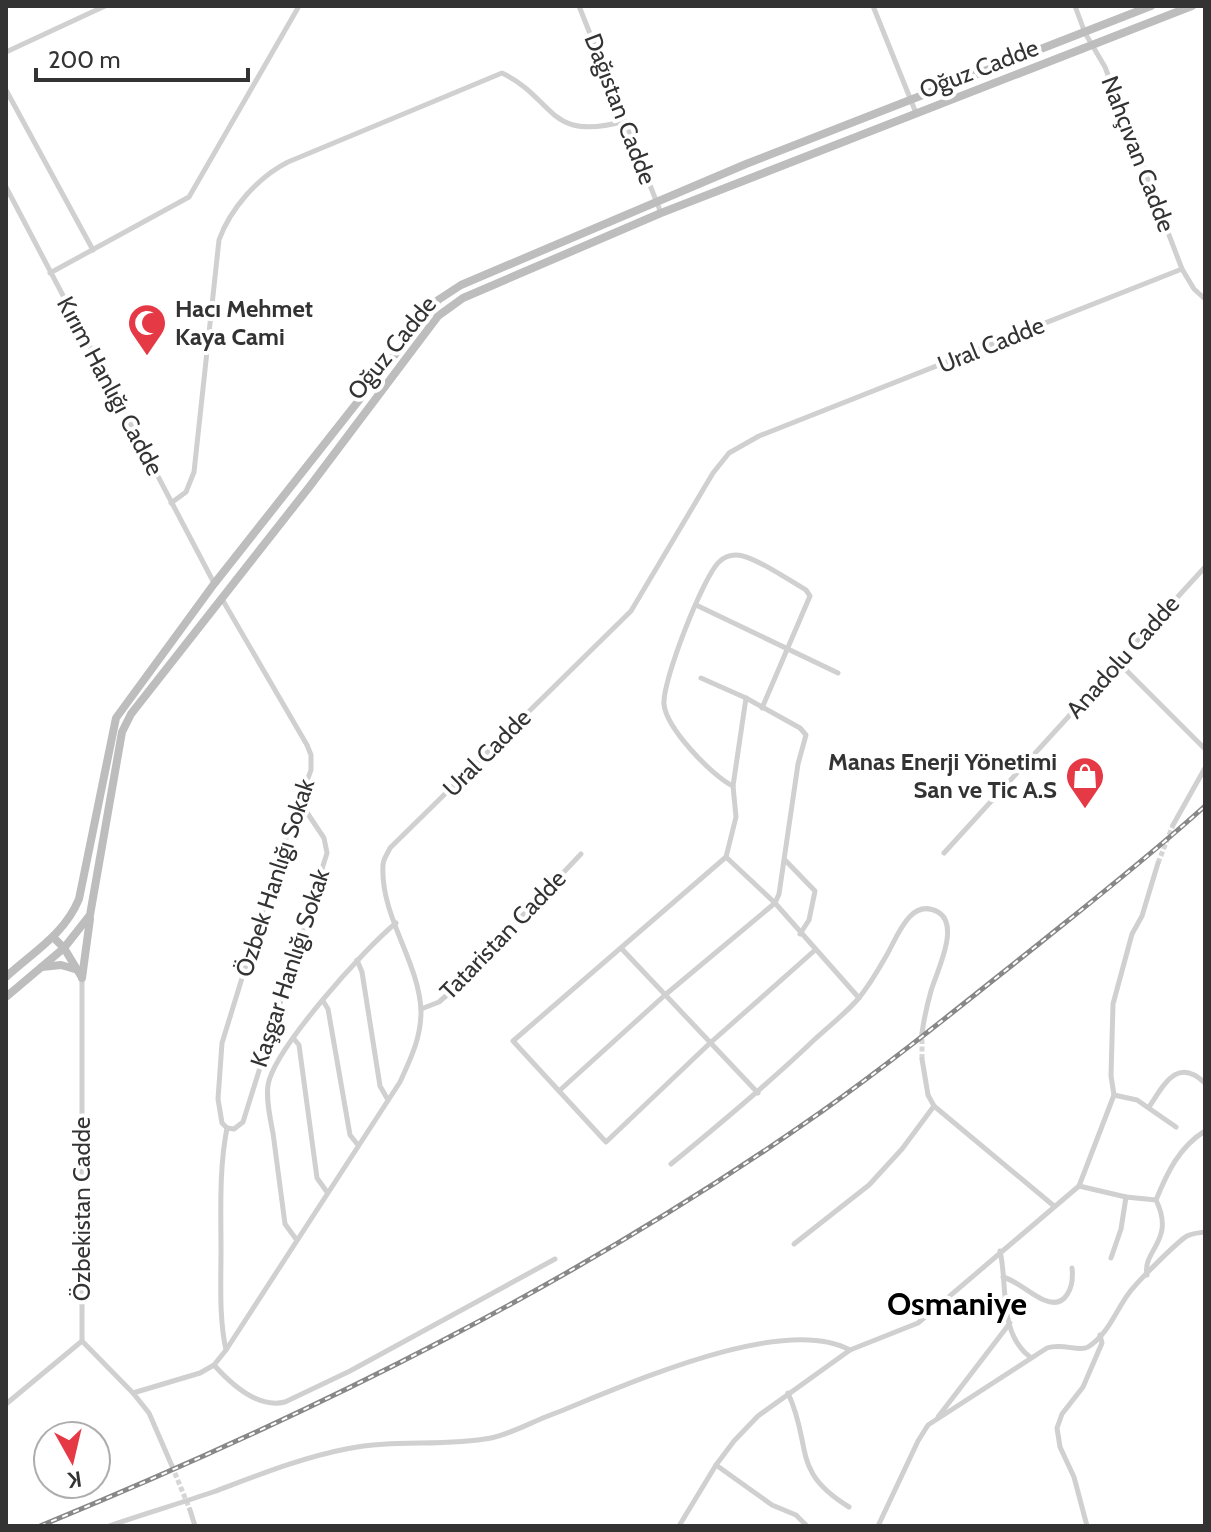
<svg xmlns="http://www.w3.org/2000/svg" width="1211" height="1532" font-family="Cabin,sans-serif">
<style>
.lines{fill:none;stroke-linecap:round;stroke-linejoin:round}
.street-tunnel{stroke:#d6d6d6;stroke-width:5;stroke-dasharray:5 2.5;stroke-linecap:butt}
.street{stroke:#d0d0d0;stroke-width:5}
.secondary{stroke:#bdbdbd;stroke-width:8}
.rail-casing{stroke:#888;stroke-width:5}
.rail{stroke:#fff;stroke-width:2;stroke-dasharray:6;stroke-linecap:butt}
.labels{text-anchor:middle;stroke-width:8;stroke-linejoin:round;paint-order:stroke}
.street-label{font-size:24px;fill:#333;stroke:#fff}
.poi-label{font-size:24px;font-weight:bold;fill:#333;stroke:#fff;text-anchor:start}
.district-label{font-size:32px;font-weight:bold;fill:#000;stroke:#fff}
</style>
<rect width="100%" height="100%" fill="#fff"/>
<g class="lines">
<!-- street-tunnel -->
<g class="street-tunnel">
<polyline points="1158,863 1173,825"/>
<polyline points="922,1059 922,1033"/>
<polyline points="172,1466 190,1510"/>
</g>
<!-- street -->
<g class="street">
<polyline points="579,6 661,213"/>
<polyline points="873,6 916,113"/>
<polyline points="1075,6 1085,33 1105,67 1182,269 1194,289 1205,299"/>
<polyline points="6,52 105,6"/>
<polyline points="6,90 93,250"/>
<polyline points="6,187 214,583"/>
<polyline points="50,273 189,197 299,6"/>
<path d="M171 503 186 492 194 472 219 240C230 209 258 177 288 162L502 73C556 99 547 143 625 121"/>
<polyline points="222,599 307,745 311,755 311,770 280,855 222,1043 218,1099 222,1123 227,1128"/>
<polyline points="696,605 838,673"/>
<polyline points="1119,663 1205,749"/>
<polyline points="746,698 733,786 736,817 726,857 513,1041 606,1142 709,1044 814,951"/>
<path d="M733 786C712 776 666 728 664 704 662 682 703 577 719 562 723 558 730 555 736 555 753 555 790 581 806 590L810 596 762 708"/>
<polyline points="1173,825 1205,768"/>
<polyline points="944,853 1205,567"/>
<polyline points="726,857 775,903 859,998"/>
<polyline points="785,860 815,891 809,920 800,934"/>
<polyline points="621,948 758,1093"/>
<polyline points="357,960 362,972 380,1086 388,1100"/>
<polyline points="323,1001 328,1009 350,1135 358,1145"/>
<polyline points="421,1009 439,1002 447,995 581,854"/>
<polyline points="294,1039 299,1045 317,1178 327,1192"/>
<polyline points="922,1059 928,1095 934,1106 1054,1206"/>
<polyline points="559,1091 665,995 775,903 779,894 798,764 806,735 800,728 746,698 701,678"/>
<polyline points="1114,1095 1137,1100 1176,1127"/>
<path d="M1149 1107C1164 1085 1177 1056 1205 1083"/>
<polyline points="227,1128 234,1129 243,1122 327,853 324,838 300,802"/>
<path d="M671 1164C720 1124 768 1084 814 1040 828 1027 845 1014 858 999 868 987 877 972 885 958 896 941 909 896 938 912 961 925 936 973 931 991 927 1005 924 1019 922 1033"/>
<path d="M1079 1186 1126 1197 1156 1200C1176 1241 1142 1250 1147 1275"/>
<path d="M1156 1200C1167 1173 1179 1147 1205 1131"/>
<path d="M296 1239 285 1224C281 1194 277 1164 273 1133 270 1118 266 1100 268 1085 274 1049 365 948 396 923"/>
<polyline points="794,1244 869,1185 902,1149 934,1106"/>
<path d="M1000 1251C1008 1284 998 1333 1030 1357"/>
<polyline points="1111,1258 1121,1229 1126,1197"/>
<path d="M1003 1277C1019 1282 1030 1294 1044 1300 1067 1310 1074 1285 1072 1268"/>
<path d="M82 1341 133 1393 200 1373 214 1365 226 1350 400 1082C411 1058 421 1038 421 1011 419 961 380 916 383 865 383 859 388 853 390 848L631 611 713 473 729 453 759 436 1182 269"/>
<path d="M226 1350C219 1318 221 1284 221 1251 221 1210 219 1169 227 1128"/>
<path d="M214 1365C231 1384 258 1409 285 1402L350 1371 555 1259"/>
<polyline points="133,1393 149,1413 172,1466"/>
<path d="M788 1393C813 1447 790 1471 849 1507"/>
<polyline points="6,1404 82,1341 82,979"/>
<polyline points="938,1417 1010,1323"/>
<polyline points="716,1465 772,1505 796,1515 807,1526"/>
<polyline points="190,1510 195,1526"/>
<path d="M109 1526C143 1514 178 1504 213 1492 256 1476 300 1458 346 1449 394 1439 443 1447 491 1438 510 1434 530 1423 548 1416 618 1389 781 1312 850 1350"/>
<polyline points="679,1526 716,1465 734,1441 758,1416 850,1350 918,1323 1079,1186 1114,1095 1111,1076 1113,1004 1132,934 1142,916 1158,863"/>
<path d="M878 1526 918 1441 928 1425 1047 1348C1062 1343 1080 1352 1088 1347 1108 1335 1116 1310 1129 1293 1137 1282 1177 1242 1187 1236 1193 1233 1199 1233 1205 1232"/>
<polyline points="1087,1526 1074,1477 1060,1447 1057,1428 1062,1414 1083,1387 1102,1343 1100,1335"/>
</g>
<!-- secondary -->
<g class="secondary">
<polyline points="54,938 64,948 81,976"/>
<polyline points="42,967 61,965 78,970"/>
<path d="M6 977C33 952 64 935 79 899L116 718 214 584 438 300 461 285 746 164 1151 6"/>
<polyline points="82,978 90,919"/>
<polyline points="6,997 64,948 90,915 122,732 131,714 310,486 438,316 463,298 661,213 1192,6"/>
</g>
<!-- rail casing -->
<g class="rail-casing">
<path id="rail" d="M40 1526C313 1414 579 1282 821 1112 896 1059 968 1000 1040 943 1096 898 1152 854 1205 806"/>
</g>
<!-- rail -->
<use href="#rail" class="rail"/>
</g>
<!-- icons -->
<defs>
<g id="mosque-pin" transform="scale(2)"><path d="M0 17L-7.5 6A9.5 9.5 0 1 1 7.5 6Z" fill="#e63946" stroke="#fff"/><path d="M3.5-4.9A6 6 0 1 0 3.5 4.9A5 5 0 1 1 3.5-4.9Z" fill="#fff"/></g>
<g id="shop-pin" transform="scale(2)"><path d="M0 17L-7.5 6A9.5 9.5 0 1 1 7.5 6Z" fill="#e63946" stroke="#fff"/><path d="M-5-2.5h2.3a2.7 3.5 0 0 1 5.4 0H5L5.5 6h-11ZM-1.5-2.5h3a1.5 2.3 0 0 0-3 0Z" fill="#fff"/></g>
</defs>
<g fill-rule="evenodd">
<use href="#mosque-pin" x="147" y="323"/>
<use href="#shop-pin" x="1085" y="776"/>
</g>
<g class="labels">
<!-- street labels -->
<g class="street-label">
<text transform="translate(979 69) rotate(-21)" y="8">Oğuz Cadde</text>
<text transform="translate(620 109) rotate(69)" y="8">Dağıstan Cadde</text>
<text transform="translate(1138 154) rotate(69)" y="8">Nahçıvan Cadde</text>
<text transform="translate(991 345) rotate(-22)" y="8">Ural Cadde</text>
<text transform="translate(392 348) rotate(-51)" y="8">Oğuz Cadde</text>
<text transform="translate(110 386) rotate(62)" y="8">Kırım Hanlığı Cadde</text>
<text transform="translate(1123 657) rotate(-48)" y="8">Anadolu Cadde</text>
<text transform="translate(487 753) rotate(-45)" y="8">Ural Cadde</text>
<text transform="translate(275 878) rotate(-72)" y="8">Özbek Hanlığı Sokak</text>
<text transform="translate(503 935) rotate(-46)" y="8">Tataristan Cadde</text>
<text transform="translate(290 968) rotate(-72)" y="8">Kaşgar Hanlığı Sokak</text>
<text transform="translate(82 1209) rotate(-90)" y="8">Özbekistan Cadde</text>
</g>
<!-- poi labels -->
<g class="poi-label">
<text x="175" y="317">Hacı Mehmet<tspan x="175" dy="28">Kaya Cami</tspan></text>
<text x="1057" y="770" text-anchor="end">Manas Enerji Yönetimi<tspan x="1057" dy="28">San ve Tic A.S</tspan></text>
</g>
<!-- district labels -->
<g class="district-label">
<text x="957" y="1315">Osmaniye</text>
</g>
</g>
<!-- border -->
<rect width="1211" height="1532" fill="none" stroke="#333333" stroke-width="16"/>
<!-- north arrow -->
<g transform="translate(72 1460) rotate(172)"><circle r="38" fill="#ffffff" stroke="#adadad" stroke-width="2"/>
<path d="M0-6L14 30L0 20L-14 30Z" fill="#e63946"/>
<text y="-12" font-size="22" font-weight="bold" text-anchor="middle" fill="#333333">K</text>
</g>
<!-- scale -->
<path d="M36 68v12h212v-12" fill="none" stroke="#333333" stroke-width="4"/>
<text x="48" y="68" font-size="24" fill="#333333" stroke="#ffffff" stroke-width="6" paint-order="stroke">200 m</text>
</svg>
